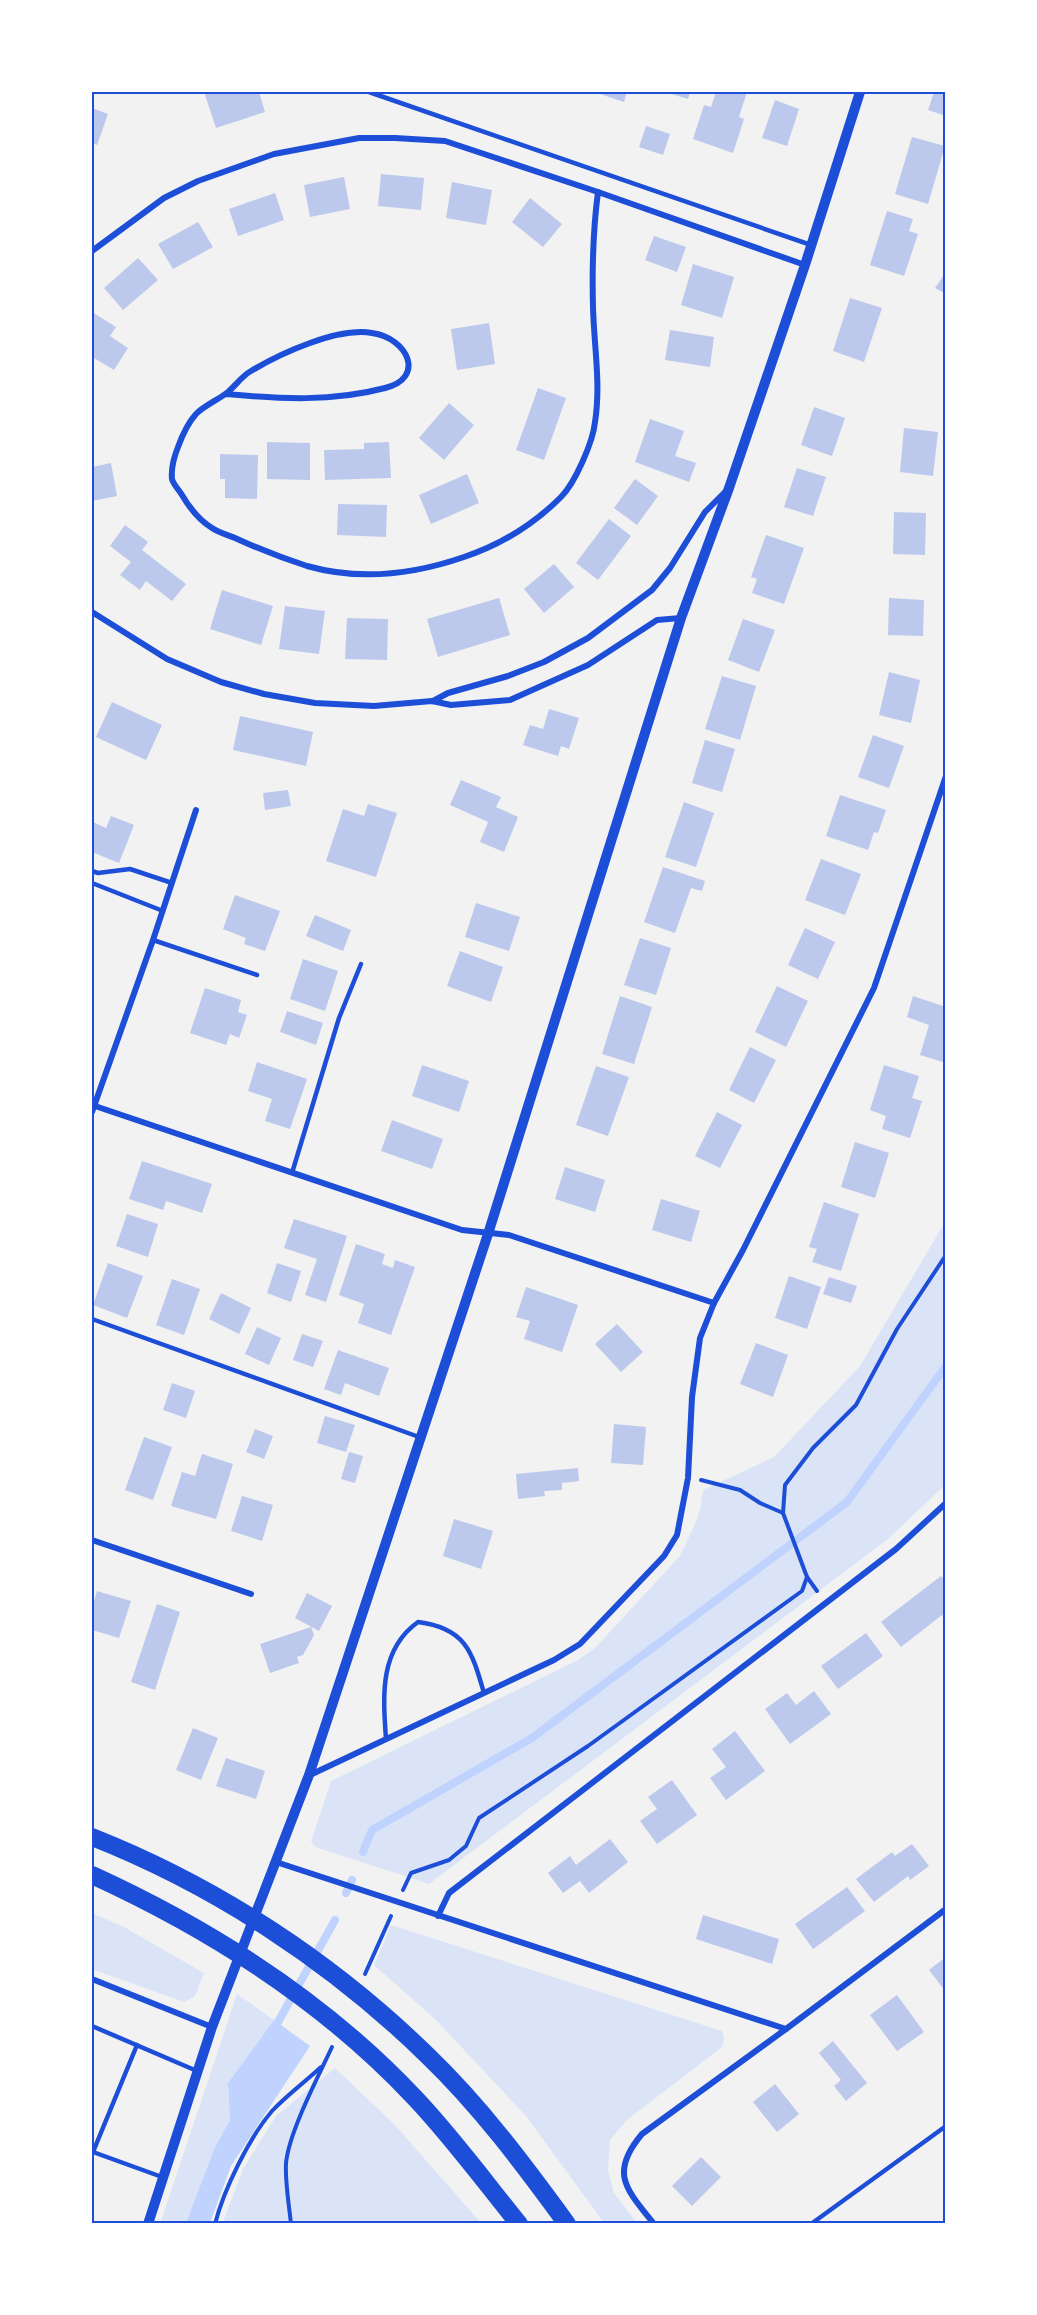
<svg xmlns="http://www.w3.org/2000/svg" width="1037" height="2315" font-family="'Nunito Sans',sans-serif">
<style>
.green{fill:#dbe4f7}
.water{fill:#bfd3fe}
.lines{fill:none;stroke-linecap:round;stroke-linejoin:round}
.stream{stroke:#bfd3fe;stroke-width:8}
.building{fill:#bdc9ec}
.path{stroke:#1d4ed8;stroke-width:4}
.service{stroke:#1d4ed8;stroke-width:4.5}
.minor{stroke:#1d4ed8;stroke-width:6}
.tertiary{stroke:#1d4ed8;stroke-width:10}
.motorway{stroke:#1d4ed8;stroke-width:18}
.neatline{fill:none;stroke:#1d4ed8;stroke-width:2}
</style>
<rect width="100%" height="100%" fill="#f2f2f2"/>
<!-- green -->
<g class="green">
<polygon points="945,1222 945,1485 888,1539 429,1884 315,1847 311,1841 331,1781 576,1661 595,1648 680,1556 694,1526 700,1510 703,1490 774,1457 860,1366"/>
<polygon points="92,1913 124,1927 204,1973 195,1996 184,2002 92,1969"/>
<polygon points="391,1925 722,2031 724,2039 722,2047 627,2120 610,2140 608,2170 614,2193 637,2223 604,2223 526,2116 436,2020 374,1965"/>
<polygon points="237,1994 274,2020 228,2083 230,2120 215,2147 186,2223 160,2224"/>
<polygon points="335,2068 394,2124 481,2223 222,2224 243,2169 276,2116"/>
</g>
<!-- water -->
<polygon class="water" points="274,2020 310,2046 231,2166 210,2223 186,2223 215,2147 230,2120 228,2083"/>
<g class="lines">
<!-- stream -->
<g class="stream">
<polyline points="363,1852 372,1830 532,1738 847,1502 946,1366"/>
<polyline points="346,1893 352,1880"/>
<polyline points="273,2031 335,1920"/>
</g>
</g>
<!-- building -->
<g class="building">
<polygon points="204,92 259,92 265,112 216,128"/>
<polygon points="594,92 627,92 624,102"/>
<polygon points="665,92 690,92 688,99"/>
<polygon points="716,92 747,92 739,117 744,119 733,153 693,139 704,105 711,107"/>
<polygon points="934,92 946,92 946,116 928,110"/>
<polygon points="775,100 799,109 787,146 762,138"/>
<polygon points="92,108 108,114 97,145 92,143"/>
<polygon points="646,126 670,134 663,155 639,147"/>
<polygon points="912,137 945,146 928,204 895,194"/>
<polygon points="381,174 424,178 421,210 378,206"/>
<polygon points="344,177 350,209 310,217 304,185"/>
<polygon points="452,182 492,190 486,225 446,218"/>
<polygon points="275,193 284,220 238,236 229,209"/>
<polygon points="530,198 562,224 543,247 512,222"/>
<polygon points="887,211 913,219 909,231 918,234 904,276 870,265"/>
<polygon points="198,222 213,247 173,269 158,244"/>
<polygon points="654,236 686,247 677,272 645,260"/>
<polygon points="138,258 158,280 123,310 104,288"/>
<polygon points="693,264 734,277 722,318 681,305"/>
<polygon points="946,272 946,294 935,288"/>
<polygon points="850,298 882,308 864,362 833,351"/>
<polygon points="92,312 116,327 110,336 128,348 114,370 94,358 92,362"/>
<polygon points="489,323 495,364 457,370 451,329"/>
<polygon points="670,330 714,337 710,367 665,360"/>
<polygon points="538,388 566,398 544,460 516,450"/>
<polygon points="449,403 474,425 444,460 419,438"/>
<polygon points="814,407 845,418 832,456 801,445"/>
<polygon points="650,419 684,431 675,456 696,463 689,482 635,462"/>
<polygon points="904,428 938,432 933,476 900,472"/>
<polygon points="267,442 310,443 310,480 267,479"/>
<polygon points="389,442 391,478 325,480 324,450 364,449 364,443"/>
<polygon points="220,454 258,455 257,499 225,498 225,479 220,479"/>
<polygon points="111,463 117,496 92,501 92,467"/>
<polygon points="797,468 826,477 813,516 784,507"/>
<polygon points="467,474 479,503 431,524 419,495"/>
<polygon points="635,479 658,496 637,525 614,508"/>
<polygon points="338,504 387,505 386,537 337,535"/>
<polygon points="894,512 926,513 925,555 893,554"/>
<polygon points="609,519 631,536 598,580 576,563"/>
<polygon points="125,525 148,542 142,550 186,584 172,601 146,581 140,590 120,575 131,562 110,546"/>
<polygon points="766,535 804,548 784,604 752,593 757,579 751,577"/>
<polygon points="554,564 574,587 544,613 524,589"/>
<polygon points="222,590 273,606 261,645 210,629"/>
<polygon points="499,598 510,635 438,657 427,619"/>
<polygon points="889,598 924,600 923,636 888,635"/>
<polygon points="285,606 325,611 319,654 279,649"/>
<polygon points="347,618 388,619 387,660 345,659"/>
<polygon points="743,619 775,630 759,672 728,660"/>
<polygon points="889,672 920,680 911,723 879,715"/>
<polygon points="722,676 756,686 740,740 705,729"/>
<polygon points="112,702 162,725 146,760 96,737"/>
<polygon points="549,709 579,718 569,749 561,746 558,756 523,745 530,725 543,729"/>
<polygon points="240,716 313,732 306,766 233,750"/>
<polygon points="873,735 904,746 889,788 858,777"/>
<polygon points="705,740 735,749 722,792 692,783"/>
<polygon points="461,780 501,797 496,807 518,817 504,852 480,842 488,822 450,805"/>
<polygon points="288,790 291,806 265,810 263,793"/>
<polygon points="840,795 886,810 878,833 874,832 868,850 826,836"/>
<polygon points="684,802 714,813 696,867 665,857"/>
<polygon points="368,804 397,813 376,877 326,861 343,809 364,816"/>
<polygon points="111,816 134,825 119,863 92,852 93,822 106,828"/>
<polygon points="821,859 861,874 845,915 805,900"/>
<polygon points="663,867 705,881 702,891 691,888 675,933 644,922"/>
<polygon points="235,895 280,911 265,951 244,944 246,938 223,929"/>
<polygon points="476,903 520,917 509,951 465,937"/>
<polygon points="315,915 351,930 343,951 306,936"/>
<polygon points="805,928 835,942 818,979 788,965"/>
<polygon points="640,938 671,948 656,995 624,985"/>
<polygon points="460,951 503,967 491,1002 447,986"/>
<polygon points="303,959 338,971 325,1011 290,999"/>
<polygon points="777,986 808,1001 786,1047 755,1032"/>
<polygon points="205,988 241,1000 238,1012 247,1015 239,1038 230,1034 226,1045 190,1033"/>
<polygon points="620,996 652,1007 634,1064 602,1054"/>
<polygon points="913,996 946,1007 946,1063 920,1055 929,1025 907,1017"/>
<polygon points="287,1011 323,1023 316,1045 280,1032"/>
<polygon points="750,1047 776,1060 754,1103 729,1090"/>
<polygon points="257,1062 307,1079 290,1129 265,1121 272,1099 248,1091"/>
<polygon points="422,1065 469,1081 459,1112 412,1096"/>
<polygon points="884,1065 919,1076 912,1098 922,1101 910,1138 882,1129 886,1116 870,1110"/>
<polygon points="596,1066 629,1077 608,1136 576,1125"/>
<polygon points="717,1112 742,1125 720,1168 695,1156"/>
<polygon points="392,1120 443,1139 432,1169 381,1151"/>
<polygon points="855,1142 889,1153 875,1198 841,1187"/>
<polygon points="142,1161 212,1184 202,1213 166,1201 163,1210 129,1199"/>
<polygon points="565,1167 605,1180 595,1212 555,1199"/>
<polygon points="661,1199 700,1211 691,1242 652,1230"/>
<polygon points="824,1202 859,1214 841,1271 812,1262 817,1249 809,1247"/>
<polygon points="127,1214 158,1224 148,1257 116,1246"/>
<polygon points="294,1219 347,1236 326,1302 305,1295 317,1259 284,1248"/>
<polygon points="356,1244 385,1254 382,1264 393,1268 395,1260 415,1267 391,1335 358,1323 364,1304 339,1295"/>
<polygon points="108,1263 143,1276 127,1318 93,1305"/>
<polygon points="277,1263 301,1271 291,1302 267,1293"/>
<polygon points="789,1276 821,1287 807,1329 775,1318"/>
<polygon points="829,1277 857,1286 851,1303 823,1294"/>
<polygon points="172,1279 200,1289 184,1335 156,1325"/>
<polygon points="526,1287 578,1305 562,1352 524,1339 530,1321 516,1317"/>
<polygon points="221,1293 251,1308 239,1334 209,1319"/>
<polygon points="617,1324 643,1352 621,1372 595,1344"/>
<polygon points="257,1327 281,1338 269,1365 245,1354"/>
<polygon points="302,1334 323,1341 313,1367 293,1360"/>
<polygon points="756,1343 788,1355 773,1397 740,1384"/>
<polygon points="338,1350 389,1368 379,1396 345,1383 341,1395 324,1389"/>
<polygon points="172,1383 195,1391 186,1418 163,1410"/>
<polygon points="325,1416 355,1425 346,1452 317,1443"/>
<polygon points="614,1424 646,1427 643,1465 611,1463"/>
<polygon points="255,1429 273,1436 264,1459 246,1452"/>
<polygon points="144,1437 172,1447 153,1500 125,1490"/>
<polygon points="349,1452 363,1456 355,1483 341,1479"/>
<polygon points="202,1454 233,1464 216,1519 171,1506 182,1472 195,1476"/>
<polygon points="578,1468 579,1481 562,1483 562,1490 544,1491 545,1496 518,1499 516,1474"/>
<polygon points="242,1496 273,1505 262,1541 231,1531"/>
<polygon points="454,1519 493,1531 481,1569 443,1556"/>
<polygon points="941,1576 946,1581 946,1620 942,1615 901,1647 881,1622"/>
<polygon points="97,1591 131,1601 119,1638 92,1630 92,1609"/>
<polygon points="307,1593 332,1606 319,1631 295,1618"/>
<polygon points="157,1604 180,1612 155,1690 131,1682"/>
<polygon points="311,1627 314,1635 303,1655 297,1657 299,1663 270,1673 260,1644"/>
<polygon points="866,1633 883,1656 838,1689 821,1666"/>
<polygon points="814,1691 831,1714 790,1744 765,1709 787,1693 796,1705"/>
<polygon points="193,1728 218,1738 201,1780 176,1770"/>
<polygon points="735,1731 765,1771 726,1800 710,1778 726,1767 712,1749"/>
<polygon points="226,1758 265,1771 256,1799 216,1786"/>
<polygon points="672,1780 697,1815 657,1844 640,1821 657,1809 648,1797"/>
<polygon points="610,1839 628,1862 589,1893 580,1881 563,1893 548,1873 570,1856 576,1865"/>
<polygon points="912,1844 929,1866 910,1880 908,1876 874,1902 856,1879 892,1852 895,1856"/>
<polygon points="847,1887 865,1911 813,1949 795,1924"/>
<polygon points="703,1915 779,1939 772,1964 696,1939"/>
<polygon points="946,1957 946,1992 929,1970"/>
<polygon points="897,1995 924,2032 897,2051 870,2015"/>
<polygon points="833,2041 867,2083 846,2101 834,2086 841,2080 819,2053"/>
<polygon points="775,2084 799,2114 777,2132 753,2102"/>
<polygon points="701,2157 721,2177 692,2206 672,2186"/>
</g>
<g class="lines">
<!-- path -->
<g class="path">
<polyline points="701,1480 740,1490 760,1503 783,1513"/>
<polyline points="817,1591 807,1577 783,1513 785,1485 813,1448 856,1405 897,1329 946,1255"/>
<polyline points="403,1890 411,1873 449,1860 466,1846 479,1818 588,1746 802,1591 807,1577"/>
<polyline points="365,1974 391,1916"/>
<path d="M215 2224C224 2189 249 2138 272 2111 287 2095 305 2082 321 2067"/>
<path d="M291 2224C289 2204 285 2183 286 2163 289 2132 318 2077 332 2047"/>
</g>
<!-- service -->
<g class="service">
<polyline points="369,92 811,245"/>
<polyline points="92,871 98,873 130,869 172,883"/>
<polyline points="92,883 163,911"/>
<polyline points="153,940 257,975"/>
<polyline points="292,1173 339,1018 361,964"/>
<polyline points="92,1319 419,1437"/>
<path d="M386 1739C383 1696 379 1650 418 1622 466 1628 472 1652 484 1693"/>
<polyline points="92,2026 197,2071"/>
<polyline points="137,2045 93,2152 162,2177"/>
<polyline points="811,2224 946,2126"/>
</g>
<!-- minor -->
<g class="minor">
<polyline points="92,251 164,198 198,181 274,154 359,138 395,138 445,141 598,192 805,265"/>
<path d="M226 394C280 399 332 402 385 388 426 378 408 338 372 333 338 327 281 353 251 371 242 376 236 385 228 392 218 400 205 405 196 414 188 423 182 436 178 447 174 457 171 469 172 479 173 484 179 490 182 495 189 507 199 520 212 528 218 532 227 535 235 538 259 549 282 558 307 566 360 581 412 575 464 557 500 545 534 524 561 497 575 483 593 442 595 422 601 384 594 346 593 307 592 269 593 230 598 192"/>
<polyline points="92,612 167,659 221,682 264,694 315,703 374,706 432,701 451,705 510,700 588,665 657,620 681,618"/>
<polyline points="433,701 448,693 508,676 544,662 588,638 652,590 670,568 705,512 725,492"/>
<polyline points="92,1105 462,1230 509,1235 714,1303"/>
<polyline points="92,1112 153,940 196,810"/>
<polyline points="92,1540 251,1594"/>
<polyline points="310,1775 554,1660 580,1644 664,1556 677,1535 688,1478 692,1397 700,1338 714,1303 743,1250 874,988 946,776"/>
<polyline points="276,1862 786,2029"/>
<polyline points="438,1916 449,1893 896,1549 946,1503"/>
<polyline points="92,1979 212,2027"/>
<path d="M654 2224C626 2189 609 2173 642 2134L786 2029 946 1909"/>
</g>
<!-- tertiary -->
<polyline class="tertiary" points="148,2224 212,2027 309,1775 488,1234 681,618 729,488 805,265 860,92"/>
<!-- motorway -->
<g class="motorway">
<path d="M92 1837C216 1886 332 1962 428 2056 480 2106 524 2165 567 2224"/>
<path d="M92 1875C210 1929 325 2002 415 2098 452 2137 485 2182 519 2224"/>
</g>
</g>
<!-- border -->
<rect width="1037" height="2315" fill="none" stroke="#ffffff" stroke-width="186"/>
<rect x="93" y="93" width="851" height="2129" class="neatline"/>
</svg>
